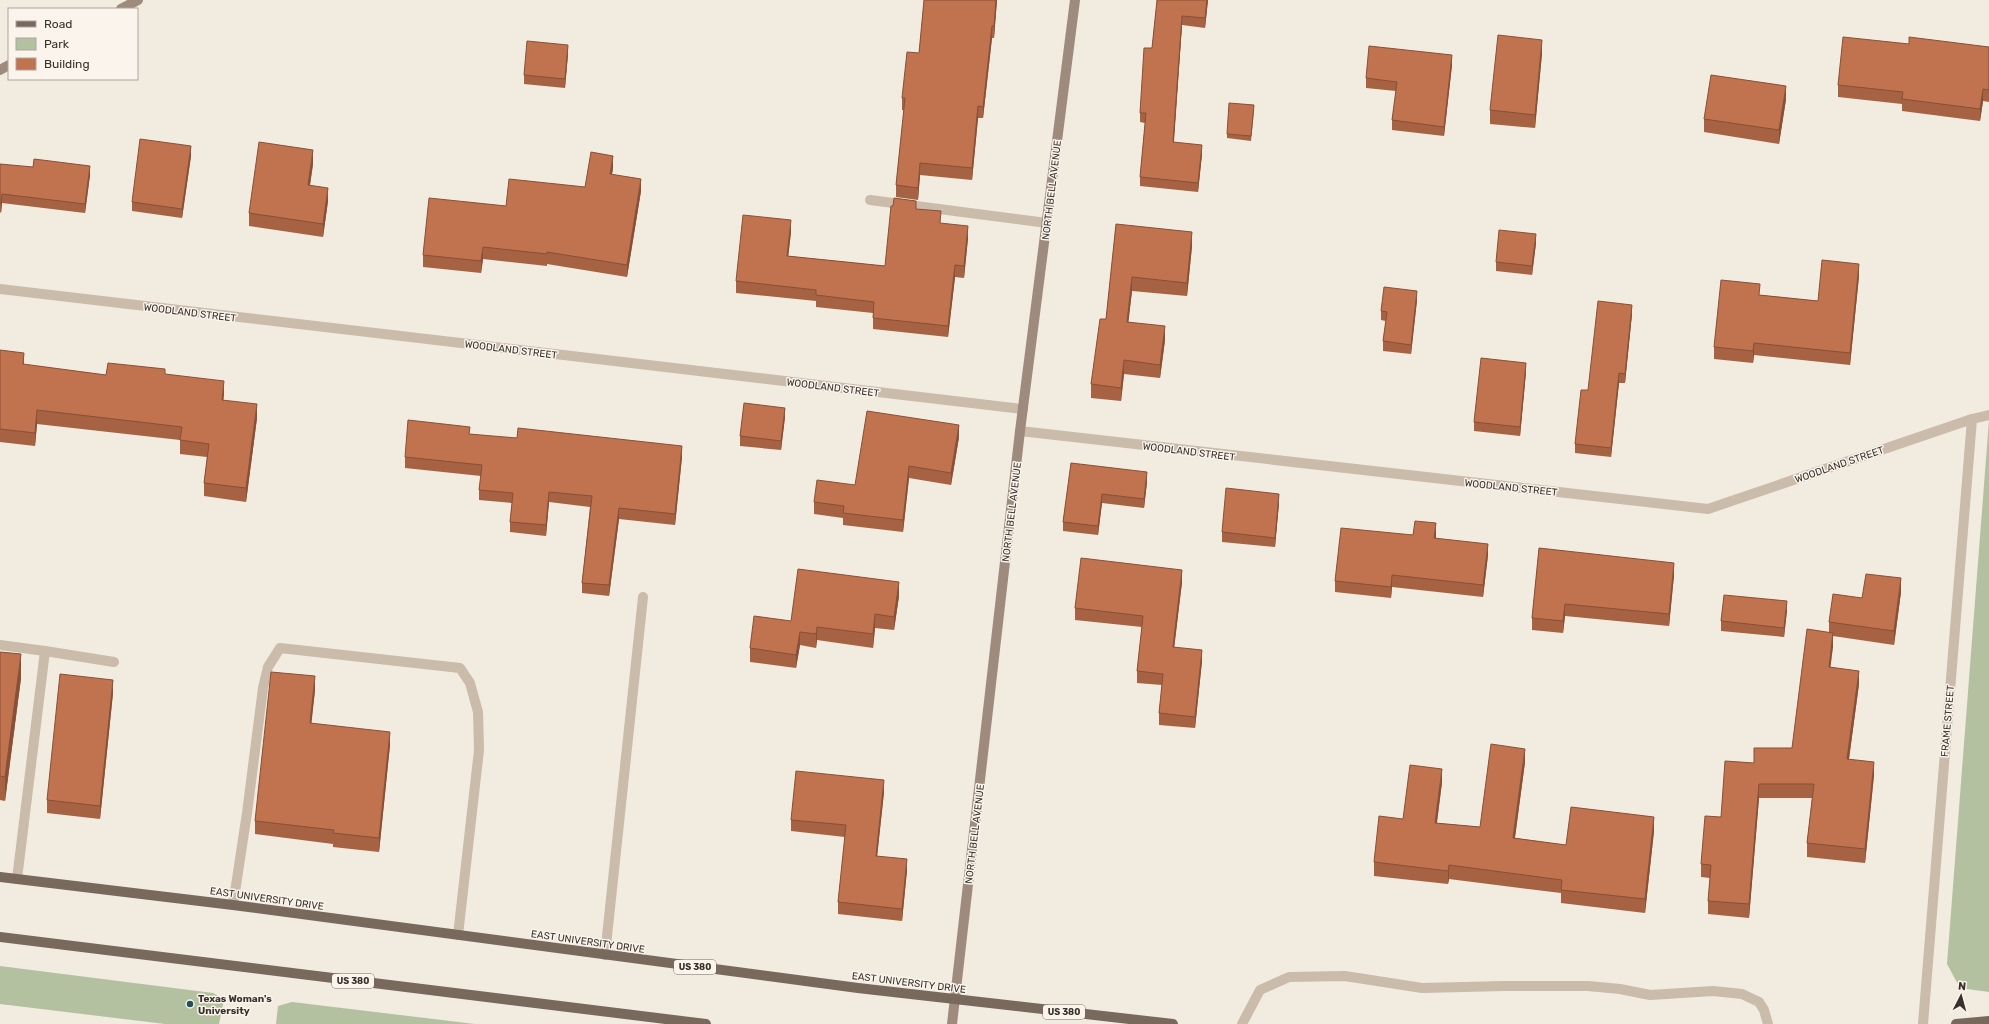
<svg xmlns="http://www.w3.org/2000/svg" width="1989" height="1024" font-family="Rubik,sans-serif">
<style>
.green{fill:#b3c1a0}
.lines{fill:none;stroke-linecap:round;stroke-linejoin:round}
.service{stroke:#cabbab;stroke-width:10}
.minor{stroke:#cabbab;stroke-width:10}
.secondary{stroke:#9e8b7d;stroke-width:10}
.primary{stroke:#79685c;stroke-width:10}
.wall{fill:#a66243}
.shaded-wall{fill:#875037}
.building{fill:#c1724e;stroke:#875037}
.poi-dot{fill:#215159;stroke:#faf4ec;stroke-width:1.5}
.labels{text-anchor:middle;stroke-width:3;stroke-linejoin:round;paint-order:stroke}
.shield{fill:#faf4ec;stroke:#726b64;stroke-width:1}
.shield-label{font-size:9px;font-weight:bold;fill:#38302a}
.street-label{font-size:10px;fill:#38302a;stroke:#faf4ec}
.poi-label{font-size:10px;font-weight:bold;fill:#38302a;stroke:#faf4ec;text-anchor:start}
</style>
<rect width="100%" height="100%" fill="#f2ebdf"/>
<!-- green -->
<g class="green">
<polygon points="1989,420 1989,992 1960,988 1947,964"/>
<polygon points="0,966 213,993 224,999 219,1024 165,1024 0,1004"/>
<polygon points="292,1002 475,1024 276,1024 278,1006"/>
</g>
<g class="lines">
<!-- service -->
<g class="service">
<polyline points="870,200 1047,223"/>
<polyline points="0,645 45,651"/>
<polyline points="17,879 45,651 114,662"/>
<polyline points="233,905 247,813 263,688 268,667 280,648 460,668 470,683 478,712 479,750 458,935"/>
<polyline points="605,955 643,597"/>
<polyline points="1242,1024 1260,990 1289,977 1345,976 1422,988 1505,986 1588,986 1620,989 1650,995 1713,991 1742,994 1759,1002 1764,1010 1768,1024"/>
</g>
<!-- minor -->
<g class="minor">
<polyline points="0,289 1023,409"/>
<polyline points="1020,431 1708,509 1972,419 1989,415"/>
<polyline points="1923,1024 1972,419"/>
</g>
<!-- secondary -->
<g class="secondary">
<polyline points="121,9 138,0"/>
<polyline points="0,70 9,65"/>
<polyline points="952,1024 1020,431 1075,0"/>
</g>
<!-- primary -->
<g class="primary">
<polyline points="0,877 233,905 858,988 1173,1024"/>
<polyline points="0,937 706,1024"/>
<polyline points="1956,1024 1989,1021"/>
</g>
</g>
<!-- wall -->
<g class="wall">
<polygon points="924,0 997,0 994,38 992,38 983,118 978,118 972,180 920,175 918,200 896,197 896,185 904,110 902,110 902,98 919,53"/>
<polygon points="1157,0 1208,0 1205,28 1182,25 1174,142 1202,154 1198,192 1140,186 1140,177 1145,123 1140,122 1140,113 1152,48"/>
<polygon points="1909,44 1989,47 1989,102 1983,101 1980,121 1902,111 1902,104 1838,97 1838,85"/>
<polygon points="1542,53 1535,128 1490,124 1490,110"/>
<polygon points="568,54 565,88 524,84 524,75"/>
<polygon points="1452,65 1444,136 1392,130 1392,120 1396,91 1366,88 1366,78"/>
<polygon points="1786,99 1779,144 1704,132 1704,119"/>
<polygon points="1254,110 1251,141 1227,138 1227,134"/>
<polygon points="191,156 182,218 132,211 132,202"/>
<polygon points="0,164 90,175 85,213 2,203 1,213 0,212"/>
<polygon points="313,164 310,185 328,201 323,237 249,226 249,213"/>
<polygon points="613,168 612,174 641,191 627,277 547,264 547,266 483,259 481,273 423,267 423,255 506,206 585,187"/>
<polygon points="916,209 941,224 968,238 964,278 955,277 948,337 873,329 873,313 816,307 816,301 736,293 736,281 791,232 788,256 885,266"/>
<polygon points="1116,224 1192,246 1187,296 1132,291 1128,322 1165,340 1160,378 1124,374 1121,401 1091,398 1091,384 1106,319"/>
<polygon points="1536,243 1532,275 1496,271 1496,262"/>
<polygon points="1859,276 1850,365 1754,355 1753,363 1714,359 1714,347 1760,295 1818,301"/>
<polygon points="1417,300 1411,354 1383,351 1383,341 1386,321 1381,320 1381,311"/>
<polygon points="1632,314 1625,383 1619,383 1611,457 1575,453 1575,444 1588,390"/>
<polygon points="0,350 24,365 106,375 165,374 224,394 223,400 257,418 246,502 204,496 204,483 207,457 180,454 180,440 37,424 35,446 0,442"/>
<polygon points="1526,372 1520,436 1474,431 1474,422"/>
<polygon points="785,417 781,450 740,446 740,436"/>
<polygon points="470,434 682,457 675,525 619,519 609,596 582,593 582,583 590,507 549,502 546,536 510,532 510,522 512,503 479,500 479,490 481,476 405,468 405,457"/>
<polygon points="959,437 951,485 909,478 903,532 843,525 843,518 814,514 814,502 855,485"/>
<polygon points="1071,463 1147,482 1144,508 1102,503 1098,535 1063,531 1063,522"/>
<polygon points="1279,503 1275,547 1222,542 1222,532"/>
<polygon points="1413,535 1436,535 1436,538 1488,555 1483,597 1392,587 1391,598 1335,592 1335,581"/>
<polygon points="1539,548 1674,575 1669,626 1565,616 1563,633 1532,630 1532,618"/>
<polygon points="1182,582 1174,647 1202,661 1195,728 1159,725 1159,713 1162,685 1137,683 1137,671 1142,627 1075,620 1075,608"/>
<polygon points="1901,592 1894,645 1833,636 1833,646 1830,667 1859,684 1849,759 1874,775 1865,863 1807,857 1807,843 1812,798 1759,798 1749,918 1708,914 1708,901 1710,878 1701,877 1701,864 1721,817 1754,763 1792,748 1829,632 1829,622 1862,598"/>
<polygon points="899,596 894,630 875,628 873,648 817,640 816,648 800,645 796,668 750,662 750,648 791,621"/>
<polygon points="1787,610 1784,637 1721,631 1721,621"/>
<polygon points="0,652 21,678 5,801 0,800"/>
<polygon points="315,690 311,723 390,745 379,852 333,847 333,844 255,834 255,821"/>
<polygon points="113,693 100,819 47,813 47,800"/>
<polygon points="1525,762 1515,838 1566,845 1654,831 1645,913 1561,903 1561,893 1449,879 1448,884 1374,876 1374,862 1403,819 1442,782 1437,823 1480,827"/>
<polygon points="884,792 877,856 907,870 902,921 838,914 838,902 845,837 791,831 791,820"/>
</g>
<!-- shaded-wall -->
<g class="shaded-wall">
<polygon points="996,0 997,0 994,38 994,26"/>
<polygon points="1207,0 1208,0 1205,28 1205,18"/>
<polygon points="1182,16 1182,25 1173,151 1173,142"/>
<polygon points="992,26 992,38 983,118 983,107"/>
<polygon points="1542,40 1542,53 1535,128 1535,115"/>
<polygon points="568,45 568,54 565,88 565,79"/>
<polygon points="1452,55 1452,65 1444,136 1444,127"/>
<polygon points="1786,86 1786,99 1779,144 1779,130"/>
<polygon points="1983,89 1983,101 1980,121 1980,109"/>
<polygon points="978,106 978,118 972,180 972,168"/>
<polygon points="1202,145 1202,154 1198,192 1198,183"/>
<polygon points="191,146 191,156 182,218 182,209"/>
<polygon points="313,150 313,164 308,198 308,185"/>
<polygon points="613,156 613,168 610,186 610,174"/>
<polygon points="920,163 920,175 918,200 918,188"/>
<polygon points="90,166 90,175 85,213 85,204"/>
<polygon points="641,179 641,191 627,277 627,265"/>
<polygon points="328,188 328,201 323,237 323,224"/>
<polygon points="2,194 2,203 1,213 1,203"/>
<polygon points="791,220 791,232 787,268 787,256"/>
<polygon points="968,226 968,238 964,278 964,266"/>
<polygon points="1192,232 1192,246 1187,296 1187,283"/>
<polygon points="1536,234 1536,243 1532,275 1532,266"/>
<polygon points="483,247 483,259 481,273 481,261"/>
<polygon points="1859,264 1859,276 1850,365 1850,353"/>
<polygon points="955,265 955,277 948,337 948,326"/>
<polygon points="1132,277 1132,291 1127,335 1127,322"/>
<polygon points="1417,291 1417,300 1411,354 1411,345"/>
<polygon points="1632,305 1632,314 1625,383 1625,374"/>
<polygon points="1165,326 1165,340 1160,378 1160,365"/>
<polygon points="1754,343 1754,355 1753,363 1753,351"/>
<polygon points="24,353 24,366 23,364"/>
<polygon points="1124,360 1124,374 1121,401 1121,388"/>
<polygon points="1526,363 1526,372 1520,436 1520,427"/>
<polygon points="1619,373 1619,383 1611,457 1611,448"/>
<polygon points="224,381 224,394 222,414 222,400"/>
<polygon points="257,404 257,418 246,502 246,488"/>
<polygon points="785,408 785,417 781,450 781,441"/>
<polygon points="37,410 37,424 35,446 35,433"/>
<polygon points="959,425 959,437 951,485 951,473"/>
<polygon points="682,446 682,457 675,525 675,514"/>
<polygon points="909,466 909,478 903,532 903,520"/>
<polygon points="1147,472 1147,482 1144,508 1144,499"/>
<polygon points="549,492 549,502 546,536 546,525"/>
<polygon points="1102,494 1102,503 1098,535 1098,526"/>
<polygon points="1279,494 1279,503 1275,547 1275,538"/>
<polygon points="619,508 619,519 609,596 609,585"/>
<polygon points="1436,523 1436,535 1434,550 1434,538"/>
<polygon points="1488,544 1488,555 1483,597 1483,585"/>
<polygon points="1674,563 1674,575 1669,626 1669,614"/>
<polygon points="1182,570 1182,582 1173,658 1173,647"/>
<polygon points="1392,575 1392,587 1391,598 1391,587"/>
<polygon points="1901,578 1901,592 1894,645 1894,631"/>
<polygon points="899,582 899,596 894,630 894,617"/>
<polygon points="1787,601 1787,610 1784,637 1784,628"/>
<polygon points="1565,604 1565,616 1563,633 1563,621"/>
<polygon points="875,614 875,628 873,648 873,634"/>
<polygon points="817,627 817,640 816,648 816,634"/>
<polygon points="800,632 800,645 796,668 796,655"/>
<polygon points="1833,633 1833,646 1829,680 1829,667"/>
<polygon points="1202,650 1202,661 1195,728 1195,717"/>
<polygon points="21,654 21,678 5,801 5,777"/>
<polygon points="1859,671 1859,684 1847,773 1847,759"/>
<polygon points="315,676 315,690 310,737 310,723"/>
<polygon points="113,680 113,693 100,819 100,806"/>
<polygon points="390,732 390,745 379,852 379,838"/>
<polygon points="1525,749 1525,762 1513,851 1513,838"/>
<polygon points="1874,762 1874,775 1865,863 1865,849"/>
<polygon points="1442,769 1442,782 1435,836 1435,823"/>
<polygon points="884,780 884,792 876,867 876,856"/>
<polygon points="1759,784 1759,798 1749,918 1749,904"/>
<polygon points="1654,817 1654,831 1645,913 1645,899"/>
<polygon points="907,859 907,870 902,921 902,909"/>
<polygon points="1449,865 1449,879 1448,884 1448,871"/>
</g>
<!-- building -->
<g class="building">
<polygon points="924,0 996,0 994,26 992,26 983,107 978,106 972,168 920,163 918,188 896,185 905,98 902,98 907,52 919,53"/>
<polygon points="1157,0 1207,0 1205,18 1182,16 1173,142 1202,145 1198,183 1140,177 1146,113 1140,113 1144,48 1152,48"/>
<polygon points="1498,35 1542,40 1535,115 1490,110"/>
<polygon points="1843,37 1909,44 1909,37 1989,47 1989,90 1983,89 1980,109 1902,99 1903,92 1838,85"/>
<polygon points="527,41 568,45 565,79 524,75"/>
<polygon points="1369,46 1452,55 1444,127 1392,120 1397,82 1366,78"/>
<polygon points="1711,75 1786,86 1779,130 1704,119"/>
<polygon points="1229,103 1254,105 1251,136 1227,134"/>
<polygon points="140,139 191,146 182,209 132,202"/>
<polygon points="259,142 313,150 308,185 328,188 323,224 249,213"/>
<polygon points="591,152 613,156 610,174 641,179 627,265 547,252 547,254 483,247 481,261 423,255 429,198 506,206 509,179 585,187"/>
<polygon points="34,159 90,166 85,204 2,194 1,203 0,203 0,164 33,167"/>
<polygon points="894,198 916,201 916,209 941,211 940,223 968,226 964,266 955,265 948,326 873,318 874,302 816,295 816,290 736,281 743,215 791,220 787,256 885,266 891,206 893,206"/>
<polygon points="1116,224 1192,232 1187,283 1132,277 1127,322 1165,326 1160,365 1124,360 1121,388 1091,384 1100,319 1106,319"/>
<polygon points="1499,230 1536,234 1532,266 1496,262"/>
<polygon points="1822,260 1859,264 1850,353 1754,343 1753,351 1714,347 1721,280 1760,284 1759,295 1818,301"/>
<polygon points="1384,287 1417,291 1411,345 1383,341 1387,312 1381,311"/>
<polygon points="1598,301 1632,305 1625,374 1619,373 1611,448 1575,444 1581,390 1588,390"/>
<polygon points="0,350 24,353 23,364 106,375 108,363 165,369 165,374 224,381 222,400 257,404 246,488 204,483 209,444 180,440 182,427 37,410 35,433 0,429"/>
<polygon points="1481,358 1526,363 1520,427 1474,422"/>
<polygon points="744,403 785,408 781,441 740,436"/>
<polygon points="867,411 959,425 951,473 909,466 903,520 843,513 844,506 814,502 817,480 855,485"/>
<polygon points="408,420 470,427 469,434 517,438 518,428 682,446 675,514 619,508 609,585 582,583 592,496 549,492 546,525 510,522 513,493 479,490 482,465 405,457"/>
<polygon points="1071,463 1147,472 1144,499 1102,494 1098,526 1063,522"/>
<polygon points="1226,488 1279,494 1275,538 1222,532"/>
<polygon points="1415,521 1436,523 1434,538 1488,544 1483,585 1392,575 1391,587 1335,581 1341,528 1413,535"/>
<polygon points="1539,548 1674,563 1669,614 1565,604 1563,621 1532,618"/>
<polygon points="1081,558 1182,570 1173,647 1202,650 1195,717 1159,713 1163,674 1137,671 1143,616 1075,608"/>
<polygon points="798,569 899,582 894,617 875,614 873,634 817,627 816,634 800,632 796,655 750,648 754,616 791,621"/>
<polygon points="1866,574 1901,578 1894,631 1829,622 1833,594 1862,598"/>
<polygon points="1724,595 1787,601 1784,628 1721,621"/>
<polygon points="1807,629 1833,633 1829,667 1859,671 1847,759 1874,762 1865,849 1807,843 1814,784 1759,784 1749,904 1708,901 1711,865 1701,864 1705,816 1721,817 1725,761 1754,763 1754,748 1792,748"/>
<polygon points="0,652 21,654 5,777 0,776"/>
<polygon points="271,672 315,676 310,723 390,732 379,838 333,833 334,830 255,821"/>
<polygon points="60,674 113,680 100,806 47,800"/>
<polygon points="1491,744 1525,749 1513,838 1566,845 1571,807 1654,817 1645,899 1561,890 1562,880 1449,865 1448,871 1374,862 1379,816 1403,819 1410,765 1442,769 1435,823 1480,827"/>
<polygon points="796,771 884,780 876,856 907,859 902,909 838,902 846,825 791,820"/>
</g>
<!-- markers -->
<circle class="poi-dot" cx="190" cy="1004" r="4"/>
<g class="labels">
<!-- shield labels -->
<g class="shield">
<rect x="674" y="960" width="42" height="14" rx="3"/>
<rect x="332" y="974" width="42" height="14" rx="3"/>
<rect x="1043" y="1005" width="42" height="14" rx="3"/>
</g>
<g class="shield-label">
<text x="695" y="970">US 380</text>
<text x="353" y="984">US 380</text>
<text x="1064" y="1015">US 380</text>
</g>
<!-- street labels -->
<g class="street-label">
<text transform="translate(1051 190) rotate(-83)" y="4">NORTH BELL AVENUE</text>
<text transform="translate(190 312) rotate(7)" y="4">WOODLAND STREET</text>
<text transform="translate(511 349) rotate(7)" y="4">WOODLAND STREET</text>
<text transform="translate(833 387) rotate(7)" y="4">WOODLAND STREET</text>
<text transform="translate(1189 451) rotate(7)" y="4">WOODLAND STREET</text>
<text transform="translate(1839 464) rotate(-19)" y="4">WOODLAND STREET</text>
<text transform="translate(1511 487) rotate(6)" y="4">WOODLAND STREET</text>
<text transform="translate(1011 512) rotate(-83)" y="4">NORTH BELL AVENUE</text>
<text transform="translate(1947 721) rotate(-85)" y="4">FRAME STREET</text>
<text transform="translate(974 834) rotate(-83)" y="4">NORTH BELL AVENUE</text>
<text transform="translate(267 898) rotate(8)" y="4">EAST UNIVERSITY DRIVE</text>
<text transform="translate(588 941) rotate(8)" y="4">EAST UNIVERSITY DRIVE</text>
<text transform="translate(909 982) rotate(7)" y="4">EAST UNIVERSITY DRIVE</text>
</g>
<!-- poi labels -->
<g class="poi-label">
<text x="198" y="1002">Texas Woman's<tspan x="198" dy="12">University</tspan></text>
</g>
</g>
<!-- legend -->
<rect x="8" y="8" width="130" height="72" fill="#faf4ec" stroke="#aca69e"/>
<rect x="16" y="21" width="20" height="6" fill="#79685c" stroke="#aca69e"/>
<text x="44" y="28" font-size="12" fill="#38302a">Road</text>
<rect x="16" y="38" width="20" height="12" fill="#b3c1a0" stroke="#aca69e"/>
<text x="44" y="48" font-size="12" fill="#38302a">Park</text>
<rect x="16" y="58" width="20" height="12" fill="#c1724e" stroke="#aca69e"/>
<text x="44" y="68" font-size="12" fill="#38302a">Building</text>
<!-- north arrow -->
<g transform="translate(1961 996) rotate(6)" stroke="#faf4ec" stroke-width="3" paint-order="stroke">
<path d="M0-3L7 15L0 10L-7 15Z" fill="#38302a"/>
<text y="-6" font-size="11" font-weight="bold" text-anchor="middle" fill="#38302a">N</text>
</g>
</svg>
